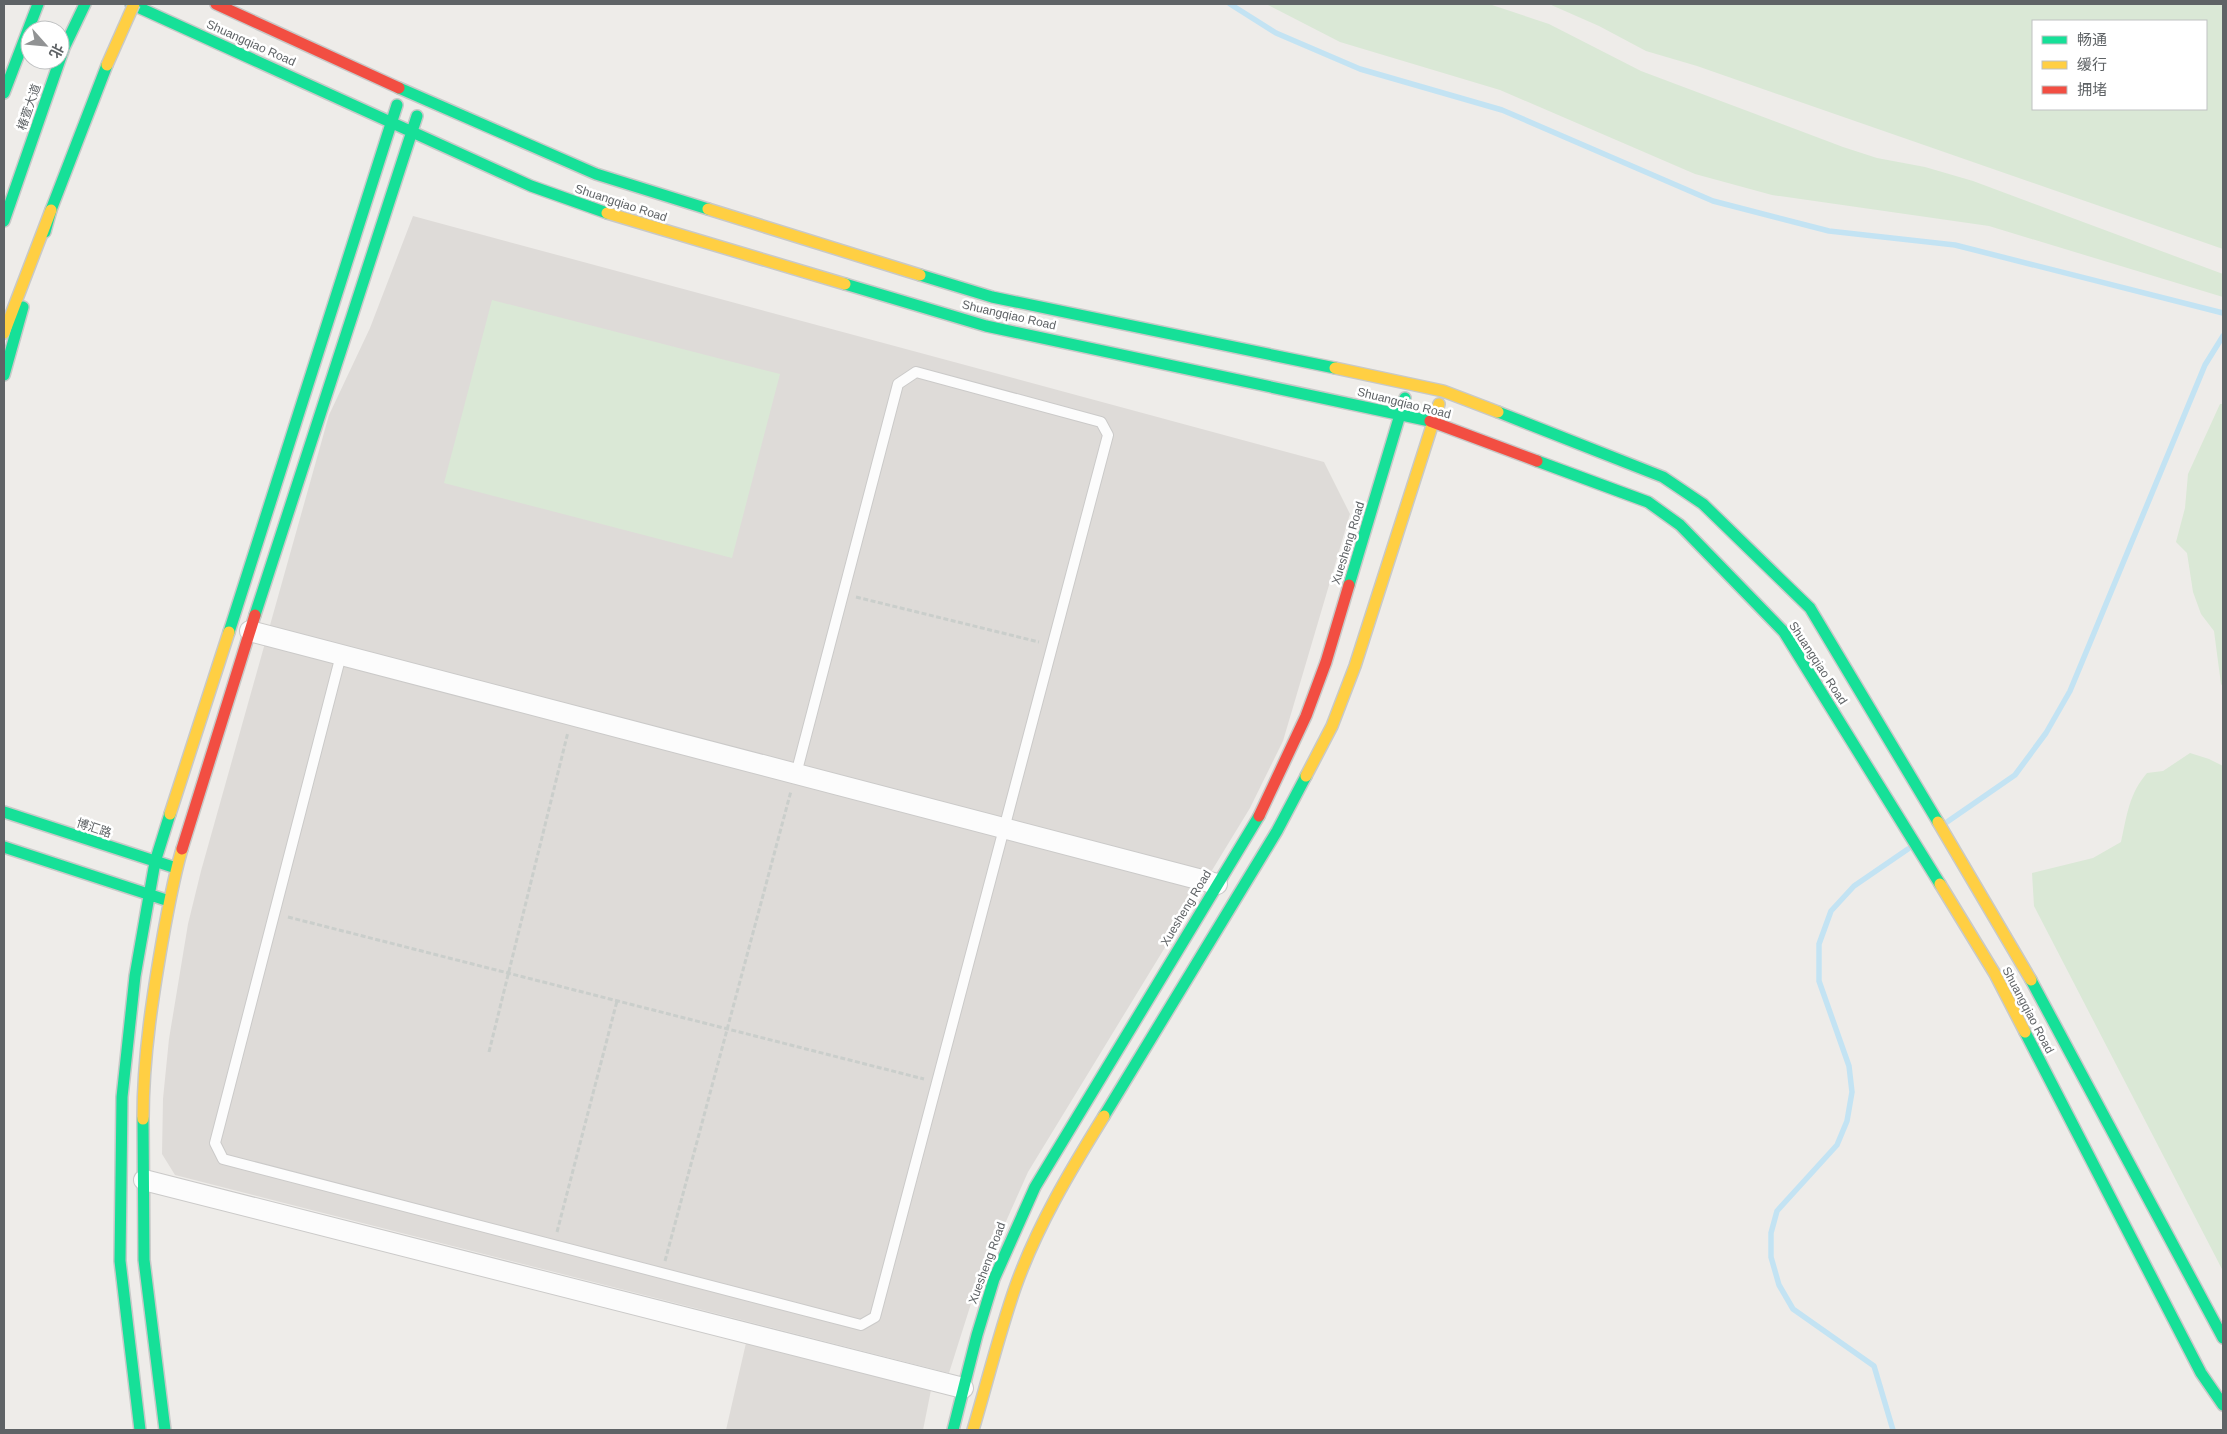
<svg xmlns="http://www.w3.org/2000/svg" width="2227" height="1434" viewBox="0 0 2227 1434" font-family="Arial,'Noto Sans SC',sans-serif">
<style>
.education{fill:#dedbd8}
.green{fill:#dae8d6;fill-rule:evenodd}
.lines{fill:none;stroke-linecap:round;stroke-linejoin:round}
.stream{stroke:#c3e3f3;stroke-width:5.5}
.lane-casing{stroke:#cbcac9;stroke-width:12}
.street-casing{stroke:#cbcac9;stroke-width:22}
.fast-casing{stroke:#c8c9c8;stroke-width:14}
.slow-casing{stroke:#c8c9c8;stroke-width:14}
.jam-casing{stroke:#c8c9c8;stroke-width:14}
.path{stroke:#cacecb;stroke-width:3;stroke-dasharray:5 2.5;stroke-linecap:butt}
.lane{stroke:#fcfcfc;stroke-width:10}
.street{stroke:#fcfcfc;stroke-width:20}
.fast{stroke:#16e098;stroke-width:11}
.slow{stroke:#ffcf43;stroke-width:11}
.jam{stroke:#f24e42;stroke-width:11}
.slow-bridge-casing{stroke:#c8c9c8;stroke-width:14;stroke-linecap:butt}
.slow-bridge{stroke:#ffcf43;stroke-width:11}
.labels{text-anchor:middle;stroke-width:5;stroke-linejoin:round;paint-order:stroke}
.street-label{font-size:12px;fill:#5f6366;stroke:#fff}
</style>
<rect width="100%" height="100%" fill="#eeece9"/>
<path class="education" d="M413 216 1324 462 1350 514 1283 741 1250 808 1028 1172 975 1291 949 1373 175 1175 162 1154 163 1099 169 1039 188 924 201 871 329 415 370 328Z
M746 1343 931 1390 923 1430H726Z"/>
<path class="green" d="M1266 4H1489L1549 24 1641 71 1843 147 1877 158 1925 167 1973 181 2223 274V297L1989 226 1772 195 1695 174 1500 90 1340 42Z
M1549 4H2223V249L1697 66 1646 51 1599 26ZM2033 21H2206V109H2033Z
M492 300 780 374 732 558 444 483Z
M2220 404H2223V687L2221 684 2214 631 2201 614 2193 592 2187 553 2176 542 2185 508 2188 474Z
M2190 753 2209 759 2223 766V1271L2034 906 2032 873 2093 858 2121 842C2127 815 2129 794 2147 773L2163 771Z"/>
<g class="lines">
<path class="stream" d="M1230 4 1276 33 1360 69 1502 110 1713 201 1829 231 1955 245 2223 313
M1947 822 2015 775 2046 733 2070 691 2205 365 2223 336
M1893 1430 1874 1366 1793 1309 1779 1285 1771 1257V1233L1777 1211 1837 1145 1847 1121 1852 1092 1849 1066 1819 981V944L1831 911 1854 886 1908 849"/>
<g class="lane-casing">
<path id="lane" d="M341 655 215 1143 223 1159 861 1325 875 1317 1108 435 1101 422 916 372 898 384 796 774"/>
</g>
<g class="street-casing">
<path id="street" d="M250 631 1217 884
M144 1180 963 1388"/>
</g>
<g class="fast-casing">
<path id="fast" d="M131 4 531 186 607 213
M399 88 596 174 708 209
M4 93 38 4
M4 221 64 48 85 4
M45 232 51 210 107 65
M920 275 992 297 1335 368
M845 284 986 326 1430 421
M4 375 23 307
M1498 412 1663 477 1703 504 1810 608 1938 822
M1537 461 1648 502 1680 525 1784 632 1940 884
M1349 585 1405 398
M255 615 417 116
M229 632 397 105
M4 812 173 867
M4 847 166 900
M2031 980 2223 1338
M2025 1032 2201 1373 2223 1405
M1104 1116 1277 831 1306 776
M143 1119 144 1260 165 1430
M140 1430 120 1261 122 1097 135 976 155 862 170 814
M953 1430 977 1335 994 1279 1035 1187 1259 816"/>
</g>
<g class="slow-casing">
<path id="slow" d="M708 209 920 275
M607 213 845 284
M4 333 51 210
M1335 368 1443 391 1498 412
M1306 776 1332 726 1355 666 1439 404
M170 814 229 632
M1938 822 2031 980
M1940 884 1995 974 2025 1032
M143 1119C143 1056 153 993 164 931 169 904 174 876 182 849
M973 1430C987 1383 999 1334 1015 1288 1037 1226 1070 1171 1104 1116"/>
</g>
<g class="jam-casing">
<path id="jam" d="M216 4 399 88
M1430 421 1537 461
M1259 816 1306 716 1326 662 1349 585
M182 849 255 615"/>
</g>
<path class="path" d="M856 597 1039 642
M288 917 924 1079
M489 1052 568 732
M557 1232 617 1001
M665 1261 791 791"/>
<use href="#lane" class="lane"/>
<use href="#street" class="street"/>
<use href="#fast" class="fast"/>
<use href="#slow" class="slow"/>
<use href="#jam" class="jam"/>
<g class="slow-bridge-casing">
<path id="slow-bridge" d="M107 65 134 4"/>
</g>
<use href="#slow-bridge" class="slow-bridge"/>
</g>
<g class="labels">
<g class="street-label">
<text transform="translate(251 43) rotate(24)" y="4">Shuangqiao Road</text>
<text transform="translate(29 107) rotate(-71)" y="4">椿萱大道</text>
<text transform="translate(621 203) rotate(18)" y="4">Shuangqiao Road</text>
<text transform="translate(1009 315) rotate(13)" y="4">Shuangqiao Road</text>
<text transform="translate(1404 403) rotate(14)" y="4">Shuangqiao Road</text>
<text transform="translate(1348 543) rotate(-73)" y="4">Xuesheng Road</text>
<text transform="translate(1818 663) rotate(57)" y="4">Shuangqiao Road</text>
<text transform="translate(94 828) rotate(18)" y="4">博汇路</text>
<text transform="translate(1186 908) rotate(-59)" y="4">Xuesheng Road</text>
<text transform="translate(2028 1010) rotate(62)" y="4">Shuangqiao Road</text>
<text transform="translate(987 1263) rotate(-70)" y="4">Xuesheng Road</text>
</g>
</g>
<rect width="2227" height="1434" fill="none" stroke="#5f6366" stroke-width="10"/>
<rect x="2032" y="20" width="175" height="90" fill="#ffffff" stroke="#bfc1c2"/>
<rect x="2042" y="36" width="25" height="8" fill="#16e098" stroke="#bfc1c2"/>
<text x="2077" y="45" font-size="15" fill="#5f6366">畅通</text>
<rect x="2042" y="61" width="25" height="8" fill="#ffcf43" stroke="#bfc1c2"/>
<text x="2077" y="70" font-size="15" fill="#5f6366">缓行</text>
<rect x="2042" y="86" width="25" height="8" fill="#f24e42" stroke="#bfc1c2"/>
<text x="2077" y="95" font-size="15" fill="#5f6366">拥堵</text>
<g transform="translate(45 45) rotate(117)"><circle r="24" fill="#ffffff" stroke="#bfc1c2"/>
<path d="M0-4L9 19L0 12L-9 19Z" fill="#919394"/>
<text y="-8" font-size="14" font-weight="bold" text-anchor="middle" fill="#5f6366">北</text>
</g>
</svg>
